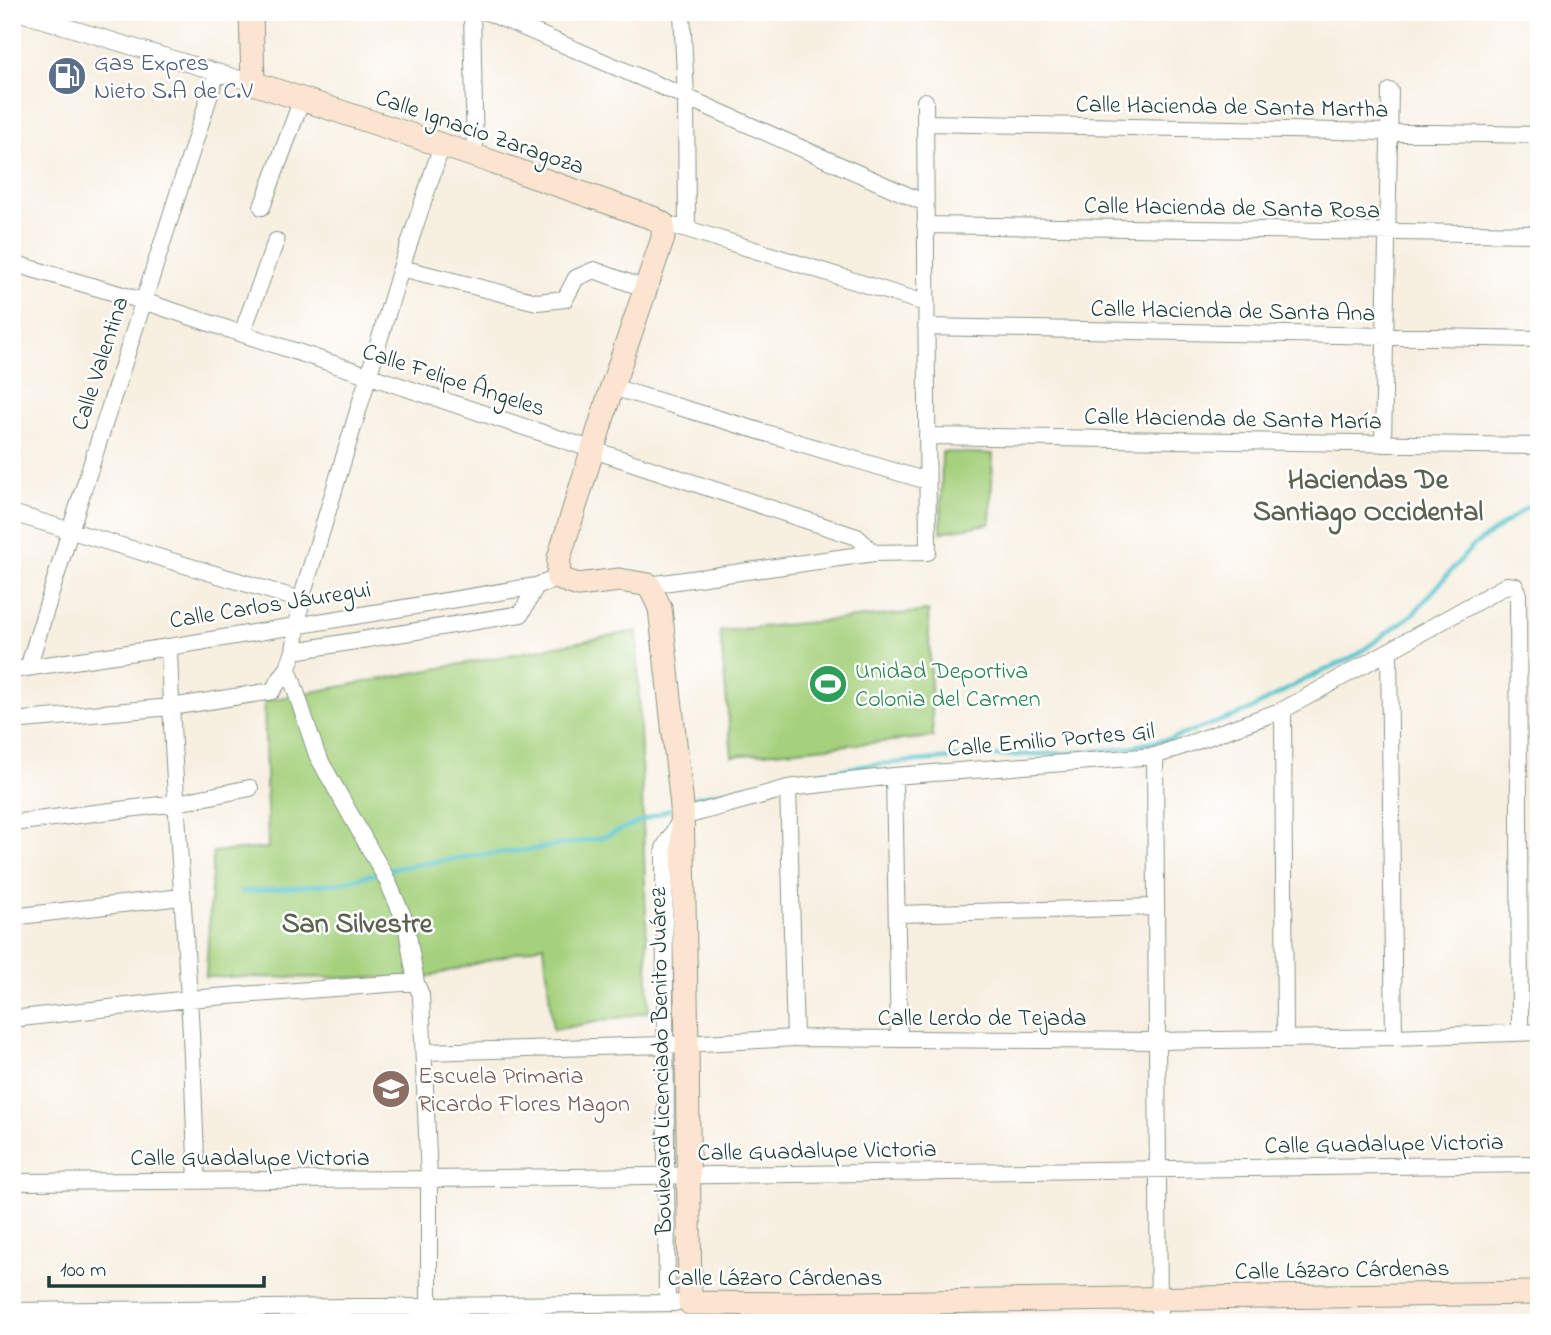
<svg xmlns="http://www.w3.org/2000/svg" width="1551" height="1335" viewBox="0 0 1551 1335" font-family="'Indie Flower',sans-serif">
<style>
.green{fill:#a5d17d;stroke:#628758;stroke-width:2}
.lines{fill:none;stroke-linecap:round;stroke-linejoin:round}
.stream{stroke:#57c4cd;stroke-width:4.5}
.street-casing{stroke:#8b968a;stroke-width:18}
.secondary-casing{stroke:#8b968a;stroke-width:25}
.street{stroke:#fff;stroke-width:16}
.secondary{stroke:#fce5d0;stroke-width:23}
.labels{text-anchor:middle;stroke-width:5;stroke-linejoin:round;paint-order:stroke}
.service-label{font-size:24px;fill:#4e5e75;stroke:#fff;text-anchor:start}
.street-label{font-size:24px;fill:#1f3d34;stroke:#fff}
.leisure-label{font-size:24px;fill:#27864d;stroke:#fff;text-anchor:start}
.education-label{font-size:24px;fill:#785e54;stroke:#fff;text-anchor:start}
.quarter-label{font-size:28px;font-weight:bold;fill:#5a634f;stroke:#fff}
</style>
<rect width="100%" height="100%" fill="#fff"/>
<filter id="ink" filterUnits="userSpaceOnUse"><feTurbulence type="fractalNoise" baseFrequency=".0143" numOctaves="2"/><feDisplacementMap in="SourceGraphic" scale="14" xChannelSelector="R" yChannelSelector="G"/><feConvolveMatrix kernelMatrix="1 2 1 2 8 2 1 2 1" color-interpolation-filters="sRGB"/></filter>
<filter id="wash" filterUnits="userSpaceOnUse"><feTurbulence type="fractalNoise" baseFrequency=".00686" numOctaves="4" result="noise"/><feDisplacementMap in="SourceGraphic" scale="28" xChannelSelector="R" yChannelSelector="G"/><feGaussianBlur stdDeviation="1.57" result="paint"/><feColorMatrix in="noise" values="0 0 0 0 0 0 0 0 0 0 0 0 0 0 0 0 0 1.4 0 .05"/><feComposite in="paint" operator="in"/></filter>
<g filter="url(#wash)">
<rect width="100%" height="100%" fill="#f7efe0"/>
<path class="green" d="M942 452 993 454 990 524 941 532Z
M928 611 933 737 732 756 720 631Z
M637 631 649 1012 553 1030 544 945 423 978 206 977 213 852 268 848 264 701Z"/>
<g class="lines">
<path class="stream" d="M689 800 697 797 789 778 868 765 967 757 1070 753 1126 748 1170 739 1248 711 1304 680 1355 656 1413 614 1472 547 1526 508 1539 504
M241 892 339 883 396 868 471 856 536 849 601 838 675 807"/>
</g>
</g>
<g filter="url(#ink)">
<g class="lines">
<g class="street-casing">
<path id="street" d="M17 12 253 83
M472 12 475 156
M487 12 686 97 925 203
M682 12 686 97 687 229
M925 123 1539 135
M262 207 302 99
M663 224 687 229 925 303
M925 225 1539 234
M12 263 143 301 857 537 874 553
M401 268 537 302 565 299 576 278 594 270 646 289
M926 327 1539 339
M242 333 276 241
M612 387 927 481
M927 436 1539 446
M1383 444 1390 91
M12 513 301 600
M649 585 874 553 928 552 925 101
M169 647C172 765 182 882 189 999 193 1059 194 1120 197 1180
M294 651 521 614 536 586
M1389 652 1394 1037
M28 668 70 531 217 72
M288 668 317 755 386 878 406 923 416 983 421 995 429 1179V1323
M12 670 169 647 536 586 558 578
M1283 710 1285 1039
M12 721 171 707 272 691 288 668 294 651 301 600 401 268 442 145
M1155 756 1159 1323
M894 776 899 1039
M788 788 795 1038
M12 823 177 803 250 788
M897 914 1155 907
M12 917 181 897
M12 1019 189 999 401 983H416
M424 1052 665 1045 795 1038 1157 1041 1394 1037 1539 1032
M12 1182 429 1179 1539 1164
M667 1303 664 848 682 817 788 788 894 776 1155 756 1283 710 1507 585 1515 586 1518 591 1520 1032
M12 1311 675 1303
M795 1323V1304"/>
</g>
<g class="secondary-casing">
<path id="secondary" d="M251 12 253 83 475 156 653 218 663 224V238L612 387 559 558 558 578 578 585 619 580 649 585 660 608 682 806 687 1044 690 1303 795 1304 1539 1293"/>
</g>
<use href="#street" class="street"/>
<use href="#secondary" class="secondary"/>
</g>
</g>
<defs>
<g id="fuel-disc" transform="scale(2.0125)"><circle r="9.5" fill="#5c6f8a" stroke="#fff"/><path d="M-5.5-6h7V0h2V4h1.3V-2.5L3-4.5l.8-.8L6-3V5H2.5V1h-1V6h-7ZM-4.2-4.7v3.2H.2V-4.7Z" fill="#fff"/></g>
<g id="stadium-disc" transform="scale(2.0125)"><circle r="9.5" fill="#2e9e5b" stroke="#fff"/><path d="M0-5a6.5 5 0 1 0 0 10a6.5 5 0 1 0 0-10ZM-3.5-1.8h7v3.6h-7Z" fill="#fff"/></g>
<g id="school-disc" transform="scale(2.0125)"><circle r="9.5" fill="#8d6e63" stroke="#fff"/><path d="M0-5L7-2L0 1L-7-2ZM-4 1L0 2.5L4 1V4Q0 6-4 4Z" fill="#fff"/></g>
</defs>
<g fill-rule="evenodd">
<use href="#fuel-disc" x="67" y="76"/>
<use href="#stadium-disc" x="828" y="684"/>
<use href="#school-disc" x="391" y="1089"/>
</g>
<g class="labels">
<g class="service-label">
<text x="94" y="70">Gas Expres<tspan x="94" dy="28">Nieto S.A de C.V</tspan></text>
</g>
<g class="street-label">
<text transform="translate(1232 106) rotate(1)" y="8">Calle Hacienda de Santa Martha</text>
<text transform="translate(480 131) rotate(19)" y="8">Calle Ignacio Zaragoza</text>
<text transform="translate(1232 207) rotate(1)" y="8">Calle Hacienda de Santa Rosa</text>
<text transform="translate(1233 310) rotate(1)" y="8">Calle Hacienda de Santa Ana</text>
<text transform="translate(99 363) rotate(-72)" y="8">Calle Valentina</text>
<text transform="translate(454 379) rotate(18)" y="8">Calle Felipe Ángeles</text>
<text transform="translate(1233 418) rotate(1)" y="8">Calle Hacienda de Santa María</text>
<text transform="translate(270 604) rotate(-9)" y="8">Calle Carlos Jáuregui</text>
<text transform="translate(1051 739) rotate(-5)" y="8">Calle Emilio Portes Gil</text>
<text x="982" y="1025">Calle Lerdo de Tejada</text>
<text transform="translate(660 1061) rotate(-91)" y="8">Boulevard Licenciado Benito Juárez</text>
<text transform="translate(1384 1143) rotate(-1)" y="8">Calle Guadalupe Victoria</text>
<text transform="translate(817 1150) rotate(-1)" y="8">Calle Guadalupe Victoria</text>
<text x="250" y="1165">Calle Guadalupe Victoria</text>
<text transform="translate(1342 1269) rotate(-1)" y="8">Calle Lázaro Cárdenas</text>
<text x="775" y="1285">Calle Lázaro Cárdenas</text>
</g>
<g class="leisure-label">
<text x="855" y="678">Unidad Deportiva<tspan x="855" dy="28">Colonia del Carmen</tspan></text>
</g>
<g class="education-label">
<text x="418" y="1083">Escuela Primaria<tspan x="418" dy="28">Ricardo Flores Magon</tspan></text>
</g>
<g class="quarter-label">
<text x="1368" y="488">Haciendas De<tspan x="1368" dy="32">Santiago Occidental</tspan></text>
<text x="357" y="932">San Silvestre</text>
</g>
</g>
<rect width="1551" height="1335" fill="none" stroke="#fff" stroke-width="42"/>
<path d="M49 1276v10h215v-10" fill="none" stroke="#1f3d34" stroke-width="3.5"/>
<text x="60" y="1276" font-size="21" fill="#1f3d34" stroke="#ffffff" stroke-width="5" paint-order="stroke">100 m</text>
</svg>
